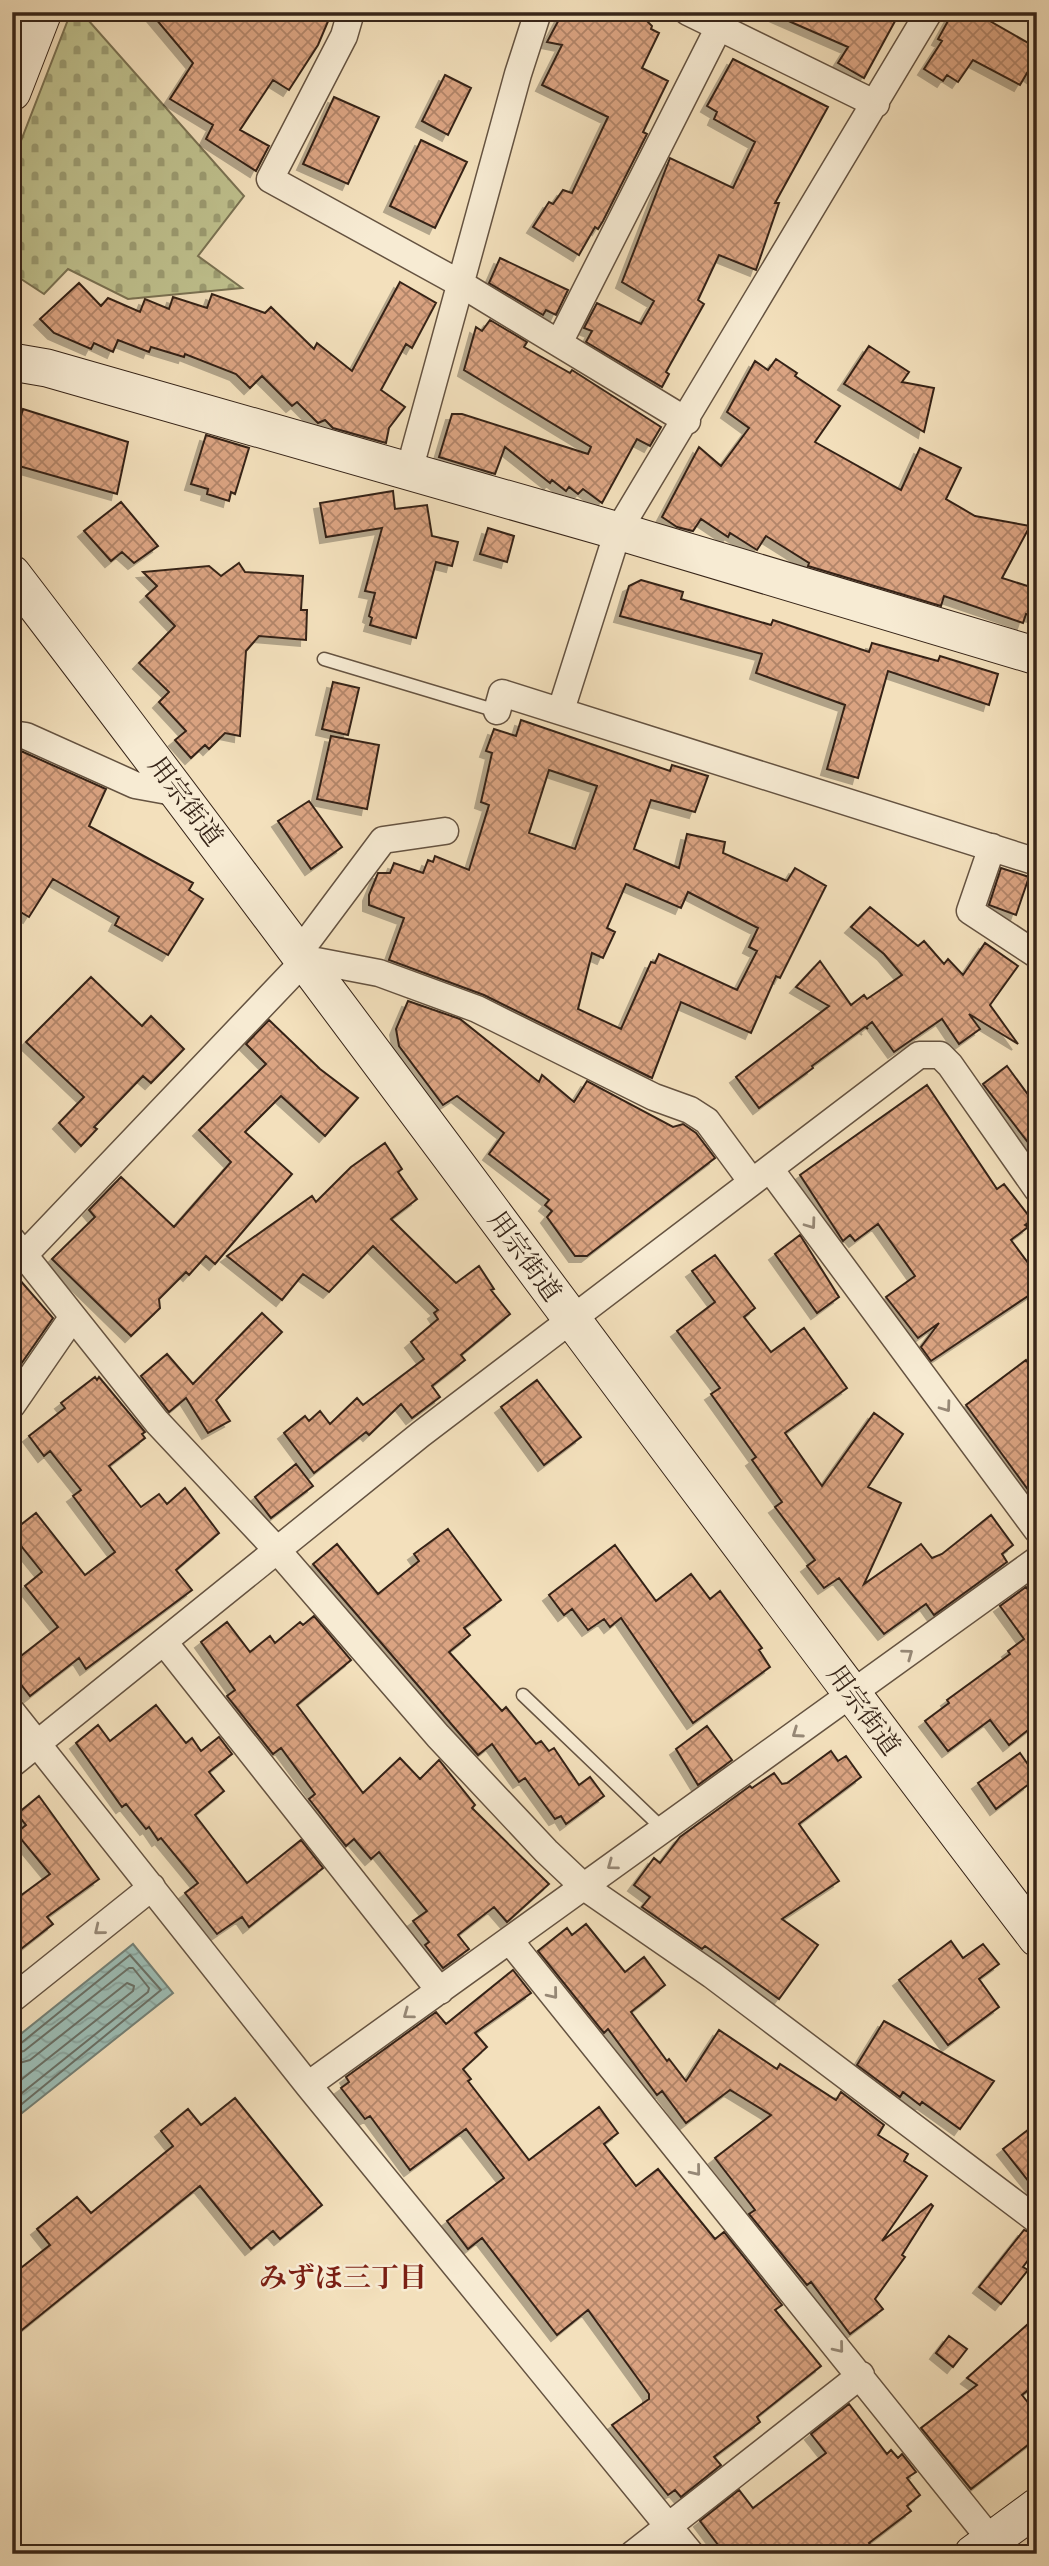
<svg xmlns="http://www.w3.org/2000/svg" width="1049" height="2566" viewBox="0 0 1049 2566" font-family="'EB Garamond','Noto Serif JP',serif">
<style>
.cemetery{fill:url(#cemetery-stones);stroke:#7a7253;stroke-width:2}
.water{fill:url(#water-waves);stroke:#738076;stroke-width:2}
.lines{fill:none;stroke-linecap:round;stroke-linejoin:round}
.shore{stroke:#697066;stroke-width:2}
.building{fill:url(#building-cross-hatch);stroke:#362418;stroke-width:2;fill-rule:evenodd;filter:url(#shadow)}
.lane-casing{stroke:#655341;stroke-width:15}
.street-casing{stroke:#655341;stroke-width:29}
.secondary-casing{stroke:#362418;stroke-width:39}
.lane{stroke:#f7ebd3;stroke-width:12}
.street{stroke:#f7ebd3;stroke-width:26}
.secondary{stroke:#f7ebd3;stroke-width:37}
.oneway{stroke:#968876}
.labels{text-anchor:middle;stroke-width:5;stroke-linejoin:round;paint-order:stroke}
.street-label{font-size:26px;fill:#362418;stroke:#f7ebd3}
.neighbourhood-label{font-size:28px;font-weight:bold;fill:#7a1f14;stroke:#f7ebd3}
</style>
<defs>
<pattern id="cemetery-stones" width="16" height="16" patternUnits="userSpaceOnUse" patternTransform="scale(1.75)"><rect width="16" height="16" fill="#bfc18e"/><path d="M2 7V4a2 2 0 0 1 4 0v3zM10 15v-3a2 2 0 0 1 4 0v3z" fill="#9c9d73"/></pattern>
<pattern id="water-waves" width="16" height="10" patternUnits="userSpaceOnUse" patternTransform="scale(1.75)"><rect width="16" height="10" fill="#9cbdb5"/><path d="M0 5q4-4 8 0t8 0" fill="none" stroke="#87a29b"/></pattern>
<pattern id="building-cross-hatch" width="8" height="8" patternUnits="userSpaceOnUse" patternTransform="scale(1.75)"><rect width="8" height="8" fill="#dba482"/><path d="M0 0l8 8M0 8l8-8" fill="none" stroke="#b28569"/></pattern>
<filter id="shadow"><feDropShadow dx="-6" dy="6" stdDeviation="0" flood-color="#0004"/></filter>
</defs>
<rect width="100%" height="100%" fill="#f3e0bc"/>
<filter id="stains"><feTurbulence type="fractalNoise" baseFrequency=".00286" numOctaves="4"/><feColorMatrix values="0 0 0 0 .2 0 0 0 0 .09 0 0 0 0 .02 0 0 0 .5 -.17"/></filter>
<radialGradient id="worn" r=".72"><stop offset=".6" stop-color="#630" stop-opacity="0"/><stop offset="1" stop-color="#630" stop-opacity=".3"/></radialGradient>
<path class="cemetery" d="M71 12H81L244 196 198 256 242 288 128 299 68 269 44 294 12 273V164Z"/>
<path class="water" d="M133 1944 173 1993 12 2121V2041Z"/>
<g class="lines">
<path class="shore" d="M12 2046 20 2044 130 1955 161 1990 12 2112
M12 2054 24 2051 129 1968H133L149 1988 148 1992 12 2101
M12 2065 30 2060 127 1983 134 1986 133 1991 12 2087"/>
</g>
<path class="building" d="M150 12H332L318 45 289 90 273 80 240 130 269 146 256 171 206 139 213 125 170 99 193 63Z
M563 12H629L646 20 652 26 651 29 659 33 642 68 668 81 643 132 647 134 603 221 598 229 595 227 579 255 533 227 549 202 553 204 563 190 572 193 608 117 542 85 562 45 547 42Z
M768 12H900L864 78 838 63 848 47Z
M953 12H974L1037 48V80L1027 73 1020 85 973 60 958 82 947 75 943 81 924 69 942 41 938 39Z
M733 59 828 107 775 203H779L756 270 719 255 698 300 704 304 666 372 669 374 662 387 586 342 592 331 584 328 597 303 641 324 654 301 622 282 670 158 733 188 755 142 714 119 717 112 707 106Z
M445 75 471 88 448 135 422 121Z
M334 97 379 117 348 184 303 164Z
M421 140 467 162 435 228 390 206Z
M500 258 568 290 556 315 546 310 543 315 489 283Z
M400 282 436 303 412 348 406 344 381 390 405 407 389 428 386 443 333 428 325 420 318 423 297 402 292 406 262 376 250 388 236 374 185 354 184 357 151 347 149 352 118 340 113 352 94 343 91 349 54 333 40 319 79 283 101 306 108 298 140 312 145 299 169 309 173 297 207 308 212 294 265 313 271 307 314 349 317 343 352 371Z
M490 320 527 342 524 347 570 373 572 370 661 427 650 446 637 439 602 503 583 489 578 494 569 487 566 491 552 480 550 483 505 447 495 474 439 457 452 414H462L588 454 591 447 464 370 476 327 482 331Z
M869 346 909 372 902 382 934 388 924 432 844 384Z
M776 359 797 373 795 376 840 406 815 442 901 490 920 448 961 468 946 499 975 516 1030 526 1002 578 1037 589V617L1026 614 1023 623 944 596 941 606 808 566 809 563 766 536 757 550 730 533 728 537 701 519 693 531 677 527 662 517 699 447 721 466 749 428 727 412 755 361 768 370Z
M23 409 128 442 117 494 12 464V424L18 426Z
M206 435 249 448 235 494 231 492 229 501 207 494 208 489 191 484Z
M393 491 395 509 427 505 432 536 458 542 452 566 436 562 416 638 370 625 372 618 369 616 375 593 365 591 382 528 326 537 320 503Z
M121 502 158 546 134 563 122 552 111 561 84 531Z
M488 528 514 536 507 562 480 554Z
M239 563 245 572 303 576 301 610H307L306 640 259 636 246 651 240 736 225 733 209 749 205 745 191 758 175 740 186 731 159 702 169 692 139 663 175 626 146 596 157 586 143 572 209 566 221 576Z
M641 580 683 592 681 599 771 625 773 620 869 652 872 643 938 661 940 656 998 674 989 705 888 671 858 778 827 769 845 705 756 673 762 654 620 616 629 586Z
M333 682 359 688 348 735 322 729Z
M521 720 670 771 672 765 708 776 695 812 651 800 634 849 679 868 687 834 725 842 723 853 787 881 795 868 826 886 780 978 776 976 751 1033 681 1002 652 1078 484 995 389 960 404 918 369 905V895L378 873H390L394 863 423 873 428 860 433 862 435 856 469 870 489 805 481 802 492 753 486 751 494 729 516 736ZM549 770 597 786 575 849 529 833ZM626 884 681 908 688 892 758 928 749 947 757 951 737 990 659 954 655 963 651 962 621 1029 578 1009 592 953 603 958 615 932 607 928Z
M331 736 379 745 367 809 317 799Z
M21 751 106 789 89 826 193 883 189 890 203 899 168 955 115 925 119 917 53 879 29 917 12 907V767Z
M309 801 342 847 311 869 278 821Z
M1001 868 1029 877 1016 915 989 905Z
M870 907 918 946 924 941 944 964 948 959 963 975 985 943 1018 966 990 1005 1018 1044 969 1014 980 1029 959 1044 942 1019 894 1052 872 1022 866 1027 868 1029 865 1027 812 1066 813 1068 759 1108 736 1077 829 1006 796 987 820 961 851 1005 864 995 867 999 902 975 884 954 851 927Z
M91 977 142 1026 151 1016 184 1049 151 1083 143 1076 94 1127 97 1129 81 1146 59 1123 84 1097 26 1042Z
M408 1001 460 1019 539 1082 542 1075 574 1102 587 1081 673 1127 683 1124 696 1133 715 1158 587 1256H575L547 1217 552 1211 545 1205 549 1200 489 1154 504 1133 457 1096 443 1105 399 1046 396 1029Z
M269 1020 320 1069 358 1098 325 1136 281 1096 245 1132 292 1174 215 1264 206 1256 189 1275 186 1272 159 1299 160 1308 131 1336 52 1259 95 1217 89 1210 121 1177 174 1227 231 1162 199 1130 266 1064 246 1044Z
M1007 1066 1037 1107V1154L983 1084Z
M927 1085 997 1189 1004 1184 1032 1220 1025 1225 1028 1227 1011 1240 1037 1275V1290L931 1361 921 1347 939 1323 918 1338 886 1297 915 1276 878 1224 855 1241 850 1235 843 1241 800 1175Z
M385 1143 402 1169 398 1172 417 1199 391 1219 456 1283 479 1266 494 1289 491 1290 510 1314 461 1355 465 1360 432 1386 440 1397 412 1418 401 1404 369 1435 366 1432 314 1473 284 1433 305 1416 309 1421 320 1411 330 1424 357 1398 363 1405 424 1359 411 1342 438 1319 434 1313 438 1310 373 1246 329 1292 303 1274 282 1300 227 1256 312 1196 316 1202 351 1167Z
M800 1235 839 1297 817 1313 775 1254Z
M715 1255 755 1308 744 1317 771 1352 804 1328 847 1388 785 1433 822 1486 874 1413 903 1434 868 1487 901 1503 864 1584 921 1544 932 1558 942 1554 991 1515 1013 1545 1002 1554 1007 1562 934 1615 926 1604 884 1634 839 1578 824 1588 807 1566 815 1560 775 1507 782 1502 752 1460 756 1457 711 1394 720 1388 677 1331 715 1302 692 1271Z
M12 1271 53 1318 21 1364 12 1371Z
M262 1313 282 1332 216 1400 230 1421 208 1433 186 1398 169 1412 141 1376 167 1354 193 1384Z
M1026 1360 1037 1375V1502L966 1405Z
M95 1377 97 1380 99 1377 145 1432 142 1434 145 1438 109 1466 141 1507 159 1494 167 1504 185 1488 219 1533 176 1570 192 1590 86 1669 79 1658 30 1696 12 1673V1663L58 1627 25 1586 42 1572 14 1537 17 1534 14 1530 36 1513 85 1575 115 1552 73 1496 81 1490 50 1451 44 1456 29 1436 65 1408 61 1403Z
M537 1380 581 1437 544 1465 501 1407Z
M296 1464 313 1486 271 1518 255 1497Z
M448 1529 501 1600 464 1628 470 1635 449 1652 502 1711 506 1707 536 1744 541 1741 549 1751 554 1748 579 1785 590 1777 604 1796 566 1824 561 1816 555 1819 525 1778 519 1782 492 1744 478 1755 313 1564 337 1544 378 1594 419 1561 414 1554Z
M615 1545 656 1601 691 1574 710 1599 720 1591 762 1648 759 1650 770 1667 693 1723 621 1618 610 1627 604 1619 588 1630 572 1609 564 1615 549 1595Z
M1026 1587 1037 1603V1723L1009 1745 990 1720 948 1751 925 1721 949 1703 947 1700 1010 1654 1008 1651 1024 1639 1000 1606Z
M314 1616 351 1660 297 1705 363 1793 400 1758 420 1779 439 1760 475 1805 472 1808 549 1884 507 1922 494 1907 458 1935 469 1949 443 1968 425 1945 429 1942 413 1921 427 1911 379 1852 371 1859 354 1839 346 1846 309 1799 315 1794 281 1748 273 1754 227 1696 235 1690 201 1642 227 1622 250 1652 270 1636 275 1643 300 1622 303 1625Z
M156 1705 186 1743 192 1738 201 1751 219 1737 232 1754 209 1772 224 1791 195 1815 247 1883 301 1840 323 1868 249 1927 242 1917 217 1934 185 1893 198 1883 161 1838 158 1840 149 1827 146 1829 126 1804 122 1807 76 1743 98 1725 110 1741Z
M707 1726 732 1760 698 1785 676 1749Z
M831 1751 838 1761 846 1756 861 1777 799 1824 839 1881 782 1919 818 1945 779 1999 705 1946 702 1949 642 1907 650 1897 634 1885 654 1858 660 1863 680 1837 750 1786 752 1788 774 1773 782 1784 787 1783Z
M1020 1753 1036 1776 1028 1782 1029 1784 996 1809 978 1783Z
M39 1796 99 1879 47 1917 53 1924 12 1956V1902L50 1874 16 1833 26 1825 17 1814Z
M586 1924 625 1972 644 1957 665 1985 631 2012 667 2061 669 2059 686 2081 719 2030 777 2069 780 2064 836 2100 841 2092 884 2125 878 2135 908 2154 904 2161 927 2176 882 2241 931 2204 933 2206 902 2255 905 2257 875 2299 883 2309 850 2334 811 2282 807 2285 749 2214 755 2210 715 2158 771 2115 730 2090 686 2123 662 2091 657 2095 608 2029 604 2033 538 1951 567 1928 572 1935Z
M951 1941 963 1958 983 1944 999 1964 979 1979 999 2007 948 2045 899 1980Z
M513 1970 531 1993 475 2033 487 2047 463 2069 471 2079 468 2081 529 2160 599 2107 618 2133 604 2144 636 2186 658 2169 715 2239 724 2232 782 2305 775 2310 821 2366 757 2417 760 2422 714 2457 721 2465 681 2497 675 2490 668 2495 612 2425 649 2399V2394L588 2310 557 2335 482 2238 468 2249 447 2221 504 2178 466 2129 410 2170 370 2116 365 2119 341 2088 349 2082 346 2077 436 2012 446 2024Z
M884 2021 994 2081 960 2129 922 2102 920 2105 903 2092 900 2097 857 2065Z
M235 2098 322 2205 280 2239 273 2231 251 2249 200 2186 12 2338V2275L50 2245 37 2229 77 2197 91 2213 173 2146 161 2131 188 2109 201 2125Z
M1037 2123V2192L1003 2149Z
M1024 2230 1037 2235V2248L1023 2267 1028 2270 1001 2304 979 2287Z
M1037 2316V2383L1022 2395 1037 2414V2438L971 2489 921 2428 977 2385 967 2378Z
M949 2336 967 2349 953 2367 936 2353Z
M849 2404 887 2454 891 2450 898 2458 902 2454 916 2472 907 2478 920 2495 907 2506 911 2511 869 2543 877 2554H725L700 2521 739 2490 753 2508 826 2453 811 2434Z"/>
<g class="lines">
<g class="lane-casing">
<path id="lane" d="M324 659 497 711
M523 1695 662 1828"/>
</g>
<g class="street-casing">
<path id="street" d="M351 12 344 36 270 179 461 284 687 421
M688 12 876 104
M559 343 719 27
M409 471 518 74 538 12
M561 710 618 531 929 12
M497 711 502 693 1037 862
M12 734 26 736 135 785 179 793
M992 847 970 911 1037 955
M300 951 383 840 445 831
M770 1169 1037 1530
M12 1240 157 1422 277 1550 438 1736 546 1851 583 1886 712 1975 1037 2220
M25 1254 306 959 379 973 477 1009 654 1097 690 1110 707 1121 752 1182
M12 1405 72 1318
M164 1642 440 1991
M12 1712 308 2085 691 2554
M12 1764 421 1434 919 1055H940L950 1065 1037 1189
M510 1941 991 2540
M12 1999 152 1887
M308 2085 1037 1560
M633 2554 861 2375"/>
</g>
<g class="secondary-casing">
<path id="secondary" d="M12 92 43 12
M12 362 47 368 618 531 1037 656
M12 574C358 1026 692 1486 1037 1938
M973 2554 1037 2507"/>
</g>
<use href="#lane" class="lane"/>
<use href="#street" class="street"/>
<use href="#secondary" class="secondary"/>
</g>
<defs><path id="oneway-chevron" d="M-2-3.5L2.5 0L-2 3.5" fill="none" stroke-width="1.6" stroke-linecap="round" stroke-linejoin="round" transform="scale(1.75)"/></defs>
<g class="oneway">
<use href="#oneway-chevron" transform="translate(811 1224) rotate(54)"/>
<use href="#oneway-chevron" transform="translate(946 1407) rotate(54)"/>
<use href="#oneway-chevron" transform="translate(908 1654) rotate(-36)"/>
<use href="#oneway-chevron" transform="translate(797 1733) rotate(145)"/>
<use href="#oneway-chevron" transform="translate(612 1865) rotate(144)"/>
<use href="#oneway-chevron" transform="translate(99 1930) rotate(141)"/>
<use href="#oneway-chevron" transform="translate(553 1994) rotate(51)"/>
<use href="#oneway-chevron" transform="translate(408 2014) rotate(144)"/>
<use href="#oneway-chevron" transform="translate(696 2171) rotate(51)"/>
<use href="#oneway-chevron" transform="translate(839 2348) rotate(51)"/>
</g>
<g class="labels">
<g class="street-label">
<text transform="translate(186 801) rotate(53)" y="9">用宗街道</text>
<text transform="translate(525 1256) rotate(54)" y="9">用宗街道</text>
<text transform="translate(864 1710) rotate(54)" y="9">用宗街道</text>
</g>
<g class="neighbourhood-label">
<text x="343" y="2287">みずほ三丁目</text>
</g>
</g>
<rect width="1049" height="2566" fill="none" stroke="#f3e0bc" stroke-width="42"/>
<rect x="14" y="14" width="1021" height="2538" fill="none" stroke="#362418" stroke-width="3.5"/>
<rect x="21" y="21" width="1007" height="2524" fill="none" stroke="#362418" stroke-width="2"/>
<rect width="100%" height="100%" filter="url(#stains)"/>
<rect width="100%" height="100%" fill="url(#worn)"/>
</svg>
